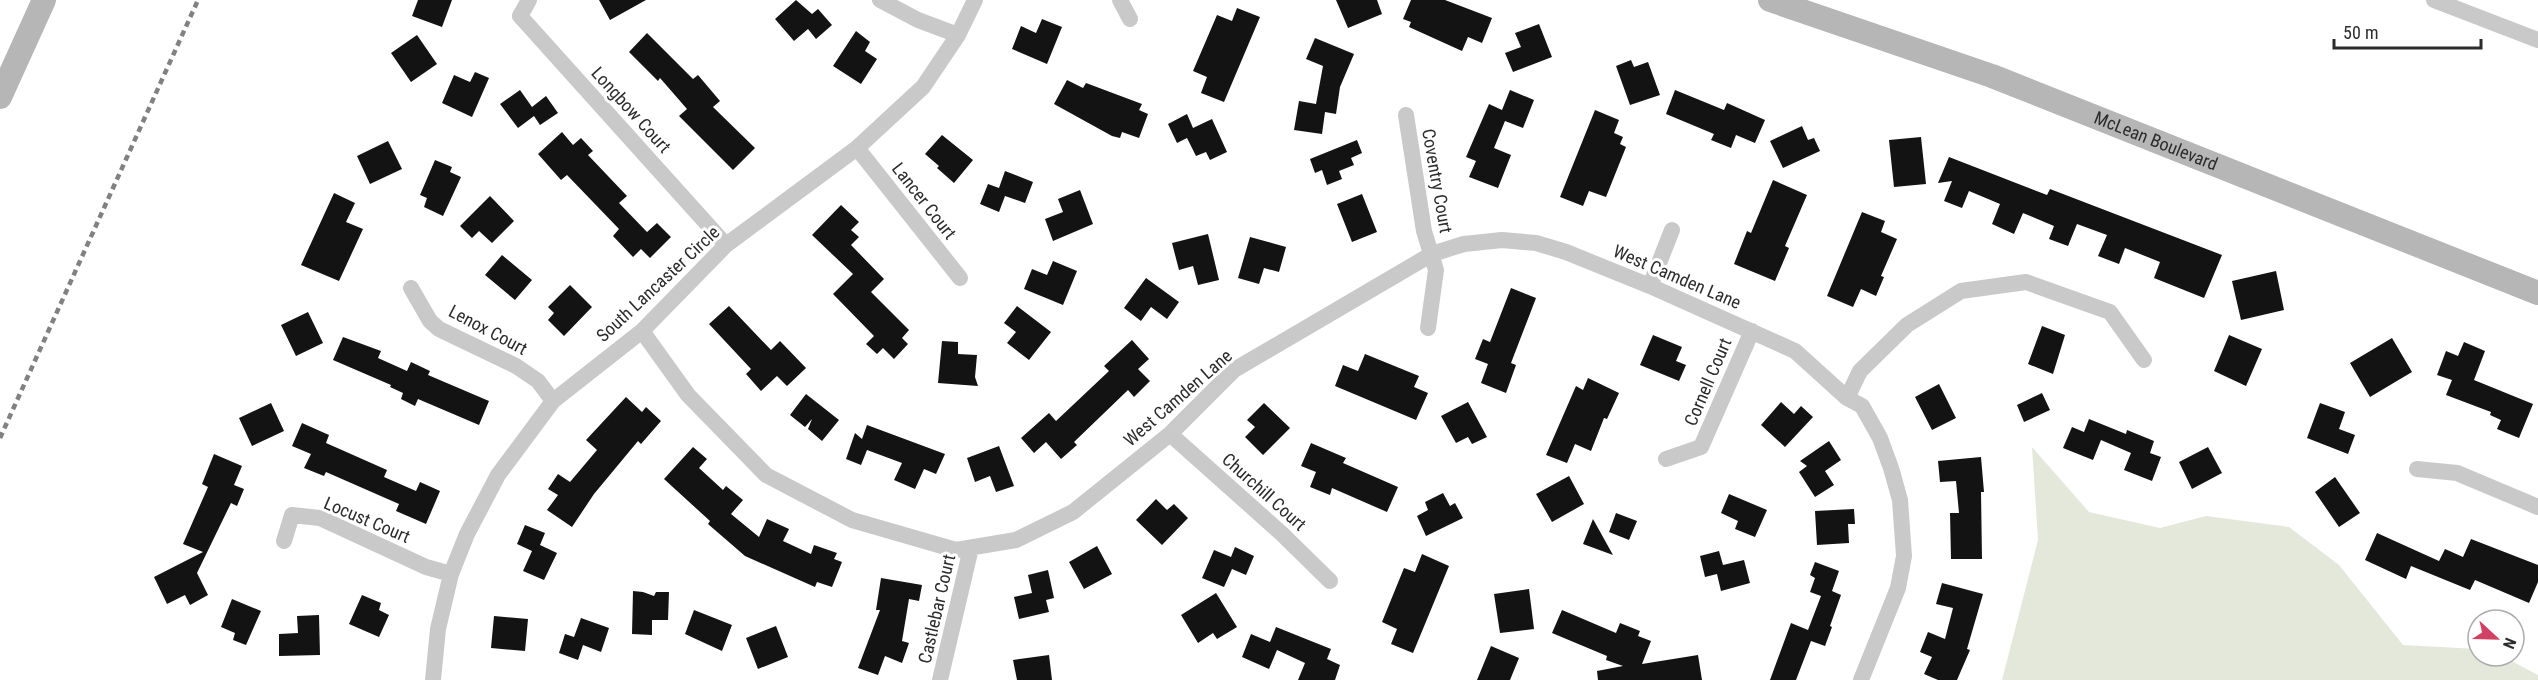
<svg xmlns="http://www.w3.org/2000/svg" width="2538" height="680" viewBox="0 0 2538 680" font-family="'Roboto Condensed',sans-serif">
<style>
.green{fill:#e4e8db}
.building{fill:#131313}
.lines{fill:none;stroke-linecap:round;stroke-linejoin:round}
.street{stroke:#c9c9c9;stroke-width:16}
.secondary{stroke:#b6b6b6;stroke-width:24}
.rail{stroke:#818181;stroke-width:4.5;stroke-dasharray:6 4.5;stroke-linecap:butt}
.labels{text-anchor:middle;stroke-width:6;stroke-linejoin:round;paint-order:stroke}
.street-label{font-size:18px;fill:#2c2c2c;stroke:#fff}
</style>
<rect width="100%" height="100%" fill="#fff"/>
<path class="green" d="M2032 447 2089 512 2160 528 2206 516 2289 527 2339 565 2403 645 2478 649V656H2502L2538 675V680H2002L2038 540Z"/>
<path class="building" d="M418 0H452L442 27 412 16Z
M599 0H646L610 20Z
M796 0 812 14 818 9 832 25 816 39 808 29 794 41 775 19Z
M1336 0H1377L1382 14 1348 28Z
M1411 0H1445L1492 18 1482 43 1468 37 1462 51 1409 27 1411 22 1403 19Z
M1237 8 1260 17 1224 102 1201 93 1207 77 1193 71 1217 15 1232 21Z
M1042 19 1062 27 1047 64 1012 49 1021 26 1036 33Z
M1539 24 1552 57 1513 72 1505 53 1521 47 1515 33Z
M856 31 870 42 865 51 877 59 861 84 833 66Z
M647 33 693 79 698 75 720 101 713 107 755 148 733 170 679 116 687 109 660 78 658 81 629 52Z
M417 35 437 64 411 82 391 53Z
M1315 38 1354 54 1340 87 1336 114 1325 112 1322 134 1294 130 1299 101 1316 104 1323 66 1306 59Z
M1631 60 1634 67 1648 62 1660 95 1630 105 1616 66Z
M475 72 489 78 472 117 442 103 454 75 470 82Z
M1067 80 1083 88 1086 83 1142 104 1139 110 1148 114 1139 138 1122 132 1120 138 1112 136 1054 104Z
M520 90 532 107 546 96 558 113 540 125 534 116 518 128 500 104Z
M1510 90 1534 100 1523 128 1505 121 1494 148 1511 155 1498 188 1469 177 1476 161 1466 157 1489 104 1502 110Z
M1675 90 1724 110 1727 103 1765 120 1755 143 1736 135 1731 148 1711 140 1714 134 1666 114Z
M1595 110 1619 120 1614 133 1623 137 1620 144 1626 147 1606 197 1589 191 1583 206 1560 197Z
M1187 114 1193 128 1212 119 1227 152 1210 160 1206 152 1196 156 1187 138 1177 143 1168 124Z
M1802 126 1808 140 1814 138 1820 151 1783 168 1770 141Z
M562 132 573 145 581 138 593 151 588 155 627 196 619 203 647 232 657 223 671 237 650 258 641 249 633 257 613 236 619 229 567 175 561 180 538 154Z
M942 135 973 160 954 183 937 168 939 166 925 154Z
M1921 137 1926 184 1894 187 1889 140Z
M1357 140 1362 153 1351 158 1354 165 1339 171 1342 179 1327 185 1322 170 1315 173 1310 159Z
M388 141 402 169 370 184 357 156Z
M1949 157 2047 195 2050 189 2222 255 2204 298 2154 278 2160 262 2125 248 2119 264 2098 256 2107 235 2077 224 2068 246 2049 239 2054 226 2023 213 2014 234 1992 224 2000 204 1969 191 1962 208 1944 201 1952 181 1938 183Z
M435 160 452 167 450 172 461 177 443 216 424 207 427 198 420 195Z
M1005 171 1033 182 1025 203 1005 196 999 212 980 204 988 184 999 188Z
M1773 180 1807 195 1785 246 1789 248 1775 281 1734 264 1747 231 1751 233Z
M1080 190 1093 224 1053 241 1045 219 1063 212 1058 199Z
M334 193 355 203 346 222 363 229 339 281 301 265Z
M1362 194 1377 232 1352 242 1337 204Z
M490 196 514 221 492 243 479 231 472 238 460 226Z
M841 205 859 222 851 230 859 237 851 245 884 279 871 292 909 330 902 338 908 344 894 359 883 348 877 354 866 344 874 336 833 294 853 274 812 235Z
M1862 212 1885 221 1881 232 1897 239 1881 276 1884 277 1876 296 1861 289 1853 307 1827 296Z
M1208 234 1219 280 1198 285 1193 266 1179 270 1172 243Z
M1250 237 1286 247 1279 272 1264 268 1259 284 1238 278Z
M502 255 532 280 515 300 485 275Z
M1053 261 1077 271 1063 305 1024 289 1032 269 1047 275Z
M2276 271 2284 310 2241 320 2232 281Z
M1146 278 1179 302 1167 319 1151 307 1141 321 1124 308Z
M570 285 592 307 564 336 548 320 554 313 548 307Z
M1511 288 1536 298 1511 363 1516 365 1506 393 1481 383 1488 364 1475 359 1483 339 1490 342Z
M729 306 771 350 780 341 806 368 787 386 777 376 761 391 746 374 751 369 709 324Z
M1017 306 1051 332 1029 360 1007 343 1016 332 1004 323Z
M308 312 323 343 296 356 281 325Z
M2042 326 2065 335 2053 374 2028 364Z
M1653 335 1682 347 1676 361 1686 365 1679 381 1640 365Z
M2229 335 2262 349 2246 386 2214 371Z
M343 337 381 351 378 358 407 371 411 362 430 371 428 375 489 401 479 425 418 399 415 406 401 399 403 393 390 387 391 385 333 360Z
M2392 338 2412 372 2370 397 2350 363Z
M1132 340 1149 359 1138 369 1150 381 1134 397 1128 390 1074 442 1077 445 1061 459 1046 442 1034 453 1021 438 1049 413 1056 421 1109 371 1104 366Z
M942 341 958 342V354L977 355 975 377 978 386 938 383Z
M2464 342 2485 351 2474 380 2533 404 2519 438 2497 429 2501 420 2490 415 2491 412 2446 395 2452 380 2437 375 2446 351 2458 356Z
M1365 354 1419 376 1414 387 1428 393 1416 420 1335 386 1343 365 1358 371Z
M1588 378 1619 393 1607 419 1604 418 1591 451 1575 444 1567 463 1546 455 1576 386 1583 390Z
M1939 384 1956 418 1932 430 1915 397Z
M2042 393 2050 410 2024 422 2017 405Z
M806 394 839 420 822 441 808 429 812 419 805 427 790 415Z
M626 397 642 412 646 407 661 421 641 444 638 441 594 494 572 527 547 510 558 495 548 489 558 474 570 482 597 450 586 440Z
M1468 402 1487 437 1472 444 1468 437 1456 443 1441 416Z
M1781 402 1794 414 1801 406 1813 417 1785 447 1761 425Z
M271 403 284 431 252 446 239 418Z
M1264 403 1290 428 1263 455 1245 437 1255 427 1247 420Z
M2320 403 2345 412 2339 429 2355 435 2348 454 2307 438Z
M2089 419 2126 434 2127 430 2154 441 2150 453 2161 457 2152 481 2124 470 2131 453 2101 440 2093 460 2063 448 2072 427 2084 432Z
M302 423 329 435 326 443 387 470 384 477 416 491 420 482 440 491 426 524 396 511 399 504 326 472 324 476 304 468 311 454 292 446Z
M867 425 945 454 936 474 924 469 915 489 894 480 902 463 867 450 861 465 846 459 855 433 862 439Z
M1829 441 1841 460 1825 471 1834 485 1815 497 1799 472 1807 466 1800 461Z
M1311 443 1346 458 1343 463 1398 487 1387 512 1332 488 1330 495 1310 487 1316 472 1301 466Z
M999 446 1014 486 996 492 990 476 975 482 967 458Z
M693 447 707 459 699 468 723 490 726 486 743 500 731 514 759 537 767 519 789 529 783 541 811 554 814 545 837 553 834 559 842 562 832 587 817 582 815 587 745 556 708 524 710 521 664 479Z
M2208 447 2222 473 2192 489 2179 462Z
M214 454 242 466 234 485 244 489 237 506 231 503 197 573 208 595 190 605 185 595 167 604 154 577 203 552 183 544 208 487 202 484Z
M1981 457 1984 492H1981L1982 559H1951L1950 513H1959L1956 481 1940 482 1938 461Z
M1569 476 1584 504 1552 522 1536 494Z
M2335 477 2360 513 2339 527 2315 492Z
M1443 493 1450 506 1455 503 1463 518 1426 536 1417 516 1428 510 1425 502Z
M1729 494 1767 510 1755 537 1735 529 1738 521 1721 513Z
M1156 499 1167 510 1174 504 1188 518 1162 545 1136 520Z
M1854 509 1855 524H1848L1849 543 1817 545 1815 511Z
M1616 513 1637 521 1629 540 1609 532Z
M1593 519 1613 555 1583 544Z
M525 525 545 533 540 545 557 553 544 580 523 571 532 551 517 544Z
M2377 533 2439 561 2445 549 2463 557 2471 539 2538 565V582L2529 603 2475 580 2470 590 2411 566 2406 579 2365 560Z
M1097 546 1112 574 1084 589 1069 562Z
M1235 547 1254 556 1246 575 1232 569 1224 587 1202 578 1214 550 1231 557Z
M1719 551 1723 565 1744 560 1750 583 1721 591 1717 574 1705 577 1700 556Z
M1422 554 1449 566 1413 653 1391 644 1397 629 1382 622 1404 568 1415 572Z
M1815 562 1839 571 1832 591 1841 595 1830 626 1832 627 1825 646 1811 641 1796 680H1770L1791 623 1808 630 1821 596 1810 592 1815 578 1810 575Z
M1048 570 1054 598 1046 600 1049 612 1019 619 1014 597 1032 593 1028 575Z
M881 578 922 585 919 601 909 599 902 641 909 643 902 663 885 656 878 675 858 668 880 610H876Z
M1942 583 1983 594 1967 649 1970 650 1957 680H1938L1924 674 1932 657 1920 652 1928 632 1945 639 1953 608 1936 604Z
M1529 589 1534 629 1500 633 1494 594Z
M633 591 643 592 654 596 656 592H669L668 620H652V635L632 634Z
M1216 593 1237 627 1217 639 1213 633 1198 643 1181 615Z
M362 595 381 603 379 610 389 615 379 637 349 624Z
M232 599 261 611 246 645 233 640 235 633 221 627Z
M694 610 732 625 722 651 685 634Z
M1562 610 1616 633 1620 623 1640 631 1638 636 1651 641 1642 664 1698 655 1702 680H1598L1597 671 1623 666 1606 660 1607 656 1552 633Z
M319 615 320 655 279 656V634L298 633 297 616Z
M494 616 528 619 525 651 491 648Z
M581 618 609 628 601 652 583 645 578 660 559 653 565 634 574 637Z
M776 626 788 657 758 669 746 638Z
M1276 627 1331 649 1327 659 1340 665 1335 680H1298L1305 663 1277 650 1269 669 1242 657 1251 634 1270 642Z
M1491 646 1519 658 1510 680H1477Z
M1049 655 1052 680H1017L1013 660Z"/>
<g class="lines">
<path class="street" d="M529 0 520 16 726 245
M880 0 918 20 958 35
M1120 0 1130 19
M2434 0 2538 40
M1406 115 1424 231 1436 270 1428 328
M857 148 960 278
M1650 286 1672 230
M411 288 430 321 439 329 516 366 538 381 553 401
M642 331 688 395 766 475 852 520 956 550 1016 540 1073 512 1170 434 1234 370 1432 254 1464 244 1502 240 1536 243 1566 252 1650 286 1795 351 1847 398 1862 406 1880 438 1891 468 1900 500 1904 556 1898 588 1861 680
M1847 398 1860 371 1907 325 1961 291 2026 282 2110 312 2144 360
M1170 434 1281 533 1330 581
M1666 459 1701 447 1752 331
M2417 469 2457 473 2538 507
M284 541 292 515 320 518 426 567 451 574
M433 680 438 629 451 574 467 534 498 475 553 401 642 331 726 245 857 148 923 87 958 35 975 0
M940 680 971 548"/>
<g class="secondary">
<path id="s1" d="M1770 0 1992 76 2538 293"/>
<path d="M0 97 44 0"/>
</g>
<path class="rail" d="M0 438 198 0"/>
</g>
<g class="labels">
<g class="street-label">
<text transform="translate(631 110) rotate(48)" y="6">Longbow Court</text>
<text dy="6" stroke="none"><textPath href="#s1" startOffset="411">McLean Boulevard</textPath></text>
<text transform="translate(1437 181) rotate(80)" y="6">Coventry Court</text>
<text transform="translate(924 201) rotate(52)" y="6">Lancer Court</text>
<text transform="translate(1677 277) rotate(23)" y="6">West Camden Lane</text>
<text transform="translate(658 284) rotate(-43)" y="6">South Lancaster Circle</text>
<text transform="translate(488 330) rotate(28)" y="6">Lenox Court</text>
<text transform="translate(1708 382) rotate(-67)" y="6">Cornell Court</text>
<text transform="translate(1178 398) rotate(-41)" y="6">West Camden Lane</text>
<text transform="translate(1264 492) rotate(42)" y="6">Churchill Court</text>
<text transform="translate(367 520) rotate(23)" y="6">Locust Court</text>
<text transform="translate(937 609) rotate(-77)" y="6">Castlebar Court</text>
</g>
</g>
<g transform="translate(2496 638) rotate(112)"><circle r="28" fill="#ffffff" stroke="#ababab" stroke-width="1.5"/>
<path d="M0-4.5L10 22L0 15L-10 22Z" fill="#d04163"/>
<text y="-9" font-size="16" font-weight="bold" text-anchor="middle" fill="#2c2c2c">N</text>
</g>
<path d="M2334 39v9h147v-9" fill="none" stroke="#2c2c2c" stroke-width="3"/>
<text x="2343" y="39" font-size="18" fill="#2c2c2c" stroke="#ffffff" stroke-width="4.5" paint-order="stroke">50 m</text>
</svg>
